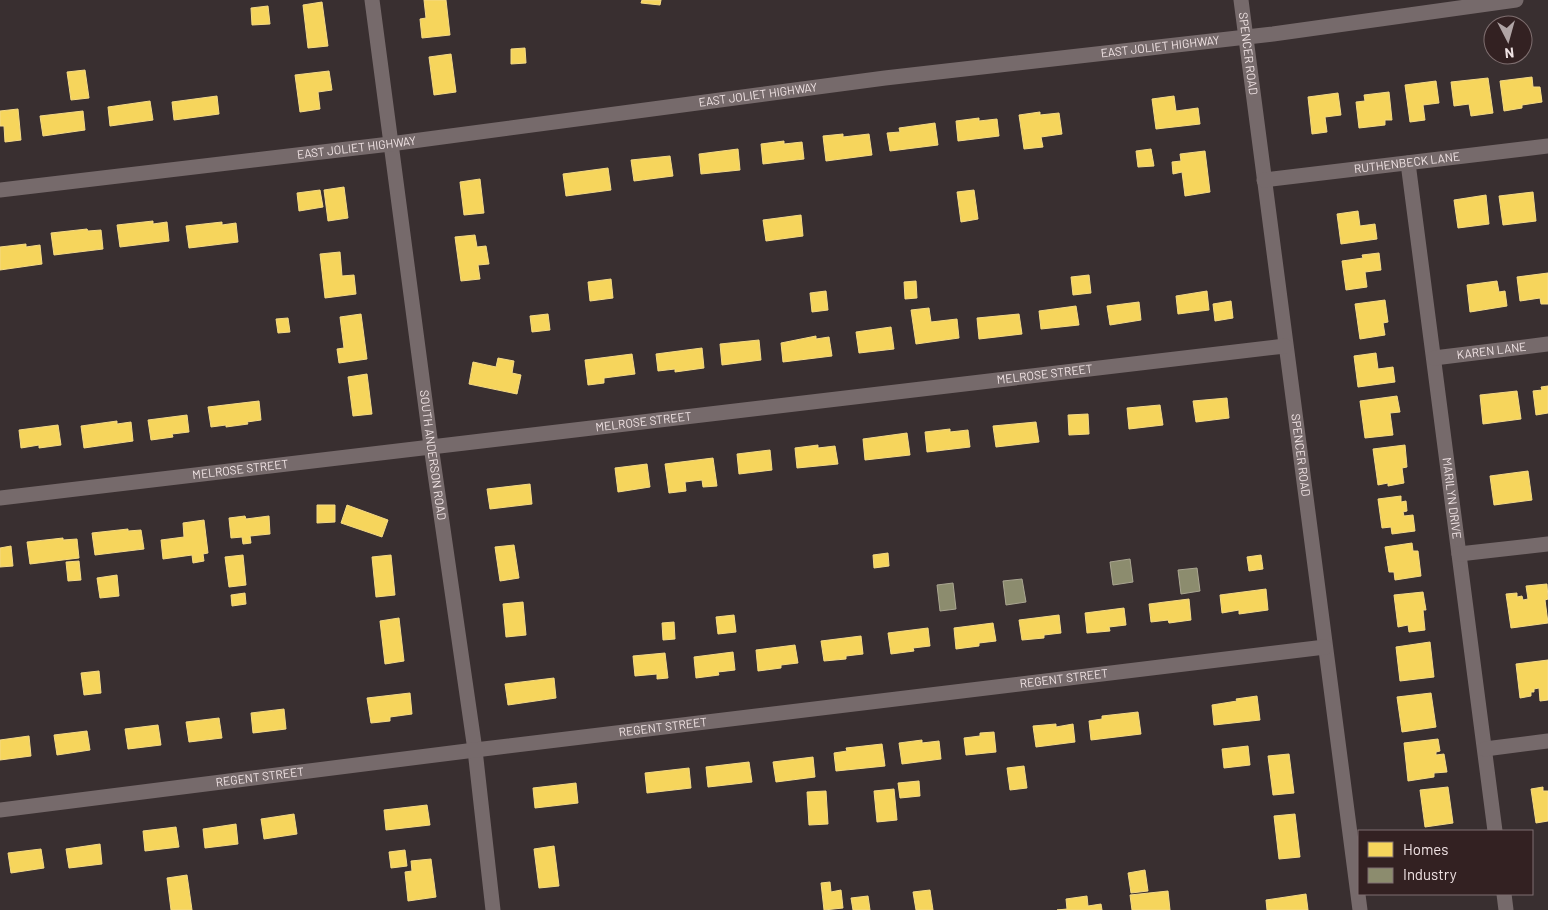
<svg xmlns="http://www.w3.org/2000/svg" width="1548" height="910" viewBox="0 0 1548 910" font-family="Barlow,sans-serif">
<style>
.homes{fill:#f6d55c;stroke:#f4d985}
.industry{fill:#8c8c6e;stroke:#aaa691}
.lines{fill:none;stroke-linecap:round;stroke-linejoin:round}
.minor{stroke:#766a6b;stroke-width:15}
.labels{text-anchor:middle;stroke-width:5;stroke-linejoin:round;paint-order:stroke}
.street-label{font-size:12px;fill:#f0e3e4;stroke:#332122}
</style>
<rect width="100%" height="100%" fill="#392f30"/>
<path class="homes" d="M424 0H446L450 35 422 38 420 19 426 18Z
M642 0H661L660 5 641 3Z
M322 2 328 46 308 48 303 5Z
M268 6 270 24 252 25 251 8Z
M525 48 526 63 511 64V49Z
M451 54 456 92 434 95 429 57Z
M85 70 89 98 71 100 67 72Z
M329 71 332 90 318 92 320 109 300 112 295 75Z
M1532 77 1533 87H1540L1542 102 1522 105V108L1504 111 1500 81Z
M1488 78 1493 113 1471 116 1469 104 1454 106 1451 82Z
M1436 81 1439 103 1423 105 1425 120 1410 122 1405 85Z
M1389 92 1392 120H1385V125L1359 128 1356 102 1365 101 1364 95Z
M1338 93 1341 115 1325 117 1327 132 1312 134 1308 97Z
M217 96 219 114 174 120 172 102Z
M1174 96 1176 111 1198 108 1200 124 1156 129 1152 99Z
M150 101 153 120 110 126 108 107Z
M18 109 21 140 5 142 4 126H0V111Z
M83 111 85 130 43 136 40 116Z
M1040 112V115L1059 113 1062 134 1041 137 1043 147 1024 149 1019 115Z
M979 118V121L997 119 999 136 958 141 956 121Z
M935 123 938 145 890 151 887 133 900 132 899 128Z
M843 134V137L869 134 872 155 826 161 823 136Z
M784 141V144L802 142 804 159 763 164 761 144Z
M738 149 740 170 701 174 699 154Z
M1151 149 1154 166 1138 167 1136 151Z
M1205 151 1210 192 1185 196 1182 172 1173 174 1172 162 1181 161 1180 154Z
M670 156 673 176 634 181 631 160Z
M608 168 611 190 566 196 563 174Z
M480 179 484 213 464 215 460 182Z
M344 187 348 218 328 221 324 190Z
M320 190 323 207 299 211 297 193Z
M974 190 978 219 961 222 957 192Z
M1533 192 1536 221 1503 225 1499 196Z
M1486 195 1489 224 1458 228 1454 200Z
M1358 211 1360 226 1375 224 1377 239 1341 244 1337 214Z
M801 215 803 236 766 241 763 220Z
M153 221V224L167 222 169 241 120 247 117 225Z
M222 222V225L236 223 238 242 189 248 186 226Z
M87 229 88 231 101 230 103 249 54 255 51 233Z
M475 235 477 247 486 246 489 264 478 265 480 279 461 281 455 237Z
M26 244V247L40 245 42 264 0 270V247Z
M340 252 342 276 354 275 356 294 325 298 320 254Z
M1379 253 1381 270 1365 272 1367 287 1346 290 1342 261 1363 258 1362 255Z
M1548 273V304H1541L1540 298 1520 301 1517 277Z
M1089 275 1091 293 1073 295 1071 277Z
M611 279 613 298 590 301 588 282Z
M916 281 917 298 905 299 904 282Z
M1497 281 1499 292 1505 291 1507 306 1470 312 1467 285Z
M826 291 828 310 812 312 810 293Z
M1207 291 1209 310 1178 314 1176 296Z
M1385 300 1388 322 1383 323 1385 335 1360 339 1355 304Z
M1231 301 1233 318 1215 321 1213 304Z
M1139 302 1141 320 1110 325 1107 306Z
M1076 306 1079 325 1041 329 1039 311Z
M929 308 931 322 957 319 959 338 916 344 911 310Z
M361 314 367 359 339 363 337 349 344 348 340 317Z
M548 314 550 330 532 332 530 316Z
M1019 314 1022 334 979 339 977 318Z
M288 318 290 332 278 333 276 319Z
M891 327 894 349 859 353 856 332Z
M816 336V339L829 337 832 356 783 362 781 343Z
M759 340 761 360 722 365 720 344Z
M702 348 704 368 675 372V369L658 371 656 354Z
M1376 353 1378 369 1393 367 1395 382 1358 387 1354 356Z
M632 354 635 374 604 378V383L588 385 585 360Z
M498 358 514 361 512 373 521 375 517 394 469 384 473 362 496 367Z
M367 374 372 414 353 416 348 377Z
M1548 386V413L1536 415 1533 391 1542 390 1541 387Z
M1517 391 1521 419 1483 424 1480 395Z
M1397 396 1400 412 1390 413 1393 435 1365 438 1360 401Z
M1227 398 1229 418 1196 422 1193 401Z
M259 401 261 420 247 422 248 424 226 427V425L211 427 208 407Z
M1160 405 1163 425 1129 429 1127 408Z
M1088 414 1089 434 1069 435 1068 415Z
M187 415 189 432 172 434 173 437 151 440 148 420Z
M117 421V424L131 422 133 441 84 448 81 426Z
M1036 422 1039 442 996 447 993 426Z
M58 425 61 445 39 448V445L21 448 19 430Z
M950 429V432L968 430 970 447 927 452 925 432Z
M907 433 910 455 865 460 863 439Z
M818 445V448L835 446 838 464 797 468 795 448Z
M1405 445 1407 467 1402 468 1404 483 1388 486V483L1378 485 1373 449Z
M770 450 772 470 739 474 737 454Z
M713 458 717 486 703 487 702 480 685 482 686 491 669 493 665 464Z
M647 464 650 487 618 492 615 468Z
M1528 471 1532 500 1494 505 1490 476Z
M530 484 532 504 490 509 487 489Z
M1401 496V502L1406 501 1407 511 1403 512 1404 516 1413 515 1415 531 1392 534 1391 527 1382 528 1378 499Z
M317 505H335V522L317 523Z
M347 505 388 520 382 537 341 523Z
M245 516 246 519 269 516 270 534 250 536 251 543 243 544 242 537 231 538 229 518Z
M204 520 208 553 203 554 204 561 193 563 192 555 163 559 161 540 184 537 183 523Z
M128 529V531L141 530 144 549 95 555 92 533Z
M63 538V540L77 539 79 558 30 564 27 542Z
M1412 543 1413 551H1418L1421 576 1395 580 1394 572H1389L1385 547Z
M514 545 519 578 500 581 495 547Z
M11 546 13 566 0 567V548Z
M888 553 889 566 874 568 873 555Z
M243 555 246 585 229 587 225 557Z
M391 555 395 595 376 597 372 557Z
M1261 555 1263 569 1249 571 1247 557Z
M79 561 81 580 68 581 66 562Z
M117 575 119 596 100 598 97 578Z
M1547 584 1548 599 1545 600 1548 623 1511 628 1506 594 1517 593V597L1522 596 1523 600 1528 599 1526 586Z
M1266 589 1268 610 1239 614V610L1222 613 1220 595Z
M1423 592 1426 610H1423L1425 630 1409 632 1408 625 1398 627 1394 595Z
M245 593 246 604 232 606 231 595Z
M1189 599 1191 620 1169 623 1168 620 1151 622 1149 604Z
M523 602 526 635 506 637 503 604Z
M1124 608 1126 625 1109 627 1110 631 1087 633 1085 613Z
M734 615 736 632 718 634 716 617Z
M1059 615 1061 633 1044 635V638L1022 640 1019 620Z
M399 618 404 661 385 664 380 621Z
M674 622 675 639 663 640 662 623Z
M993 623 996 641 979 643V646L956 649 954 628Z
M928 628 930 646 913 648 914 651 891 654 888 633Z
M861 636 863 654 846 656V659L824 661 821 641Z
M1430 642 1434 677 1400 681 1396 647Z
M795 645 798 663 781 665V668L758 671 756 650Z
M733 652 735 670 718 672 719 675 696 678 694 657Z
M665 653 668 678 657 679V674L635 676 633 656Z
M1548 660V700L1540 701 1539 688 1534 689V692H1531V696L1520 698 1516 664Z
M99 671 101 693 84 695 81 673Z
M554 678 556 698 508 705 505 684Z
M410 693 412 714 390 717V721L371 723 367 698Z
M1431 693 1436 727 1402 732 1397 697Z
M1257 696 1260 720 1214 725 1212 705 1237 701 1236 699Z
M284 709 286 729 253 733 251 713Z
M1138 712 1141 734 1091 740 1089 721 1102 719V716Z
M219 718 222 738 189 742 186 722Z
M1056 724V727L1073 724 1075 742 1036 747 1033 726Z
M158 725 161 745 128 749 125 729Z
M87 731 90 750 57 755 54 735Z
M994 732 996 752 966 755 964 738 980 736V733Z
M29 736 31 756 0 760V740Z
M1438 739 1440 751 1436 752V755L1444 754 1447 772 1434 773V777L1408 781 1404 743Z
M922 740V743L939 741 941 759 902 764 899 743Z
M882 744 885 766 836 771 834 753 847 751 846 748Z
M1248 746 1250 765 1224 768 1222 749Z
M1289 754 1294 793 1273 795 1268 756Z
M813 757 815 777 776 782 773 762Z
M749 762 752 782 708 787 706 767Z
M1024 766 1027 788 1010 790 1007 768Z
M689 768 691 788 647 793 645 773Z
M919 781 920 796 900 798 898 783Z
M576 783 578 803 535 808 533 788Z
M1448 787 1453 823 1425 827 1420 790Z
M1543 787V791H1548V821L1536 823 1531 789Z
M894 789 897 820 877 822 874 791Z
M826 791 828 824 809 825 807 792Z
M427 805 430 825 386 830 384 810Z
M294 814 297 834 264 839 261 819Z
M1295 814 1300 857 1279 859 1274 816Z
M236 824 238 844 205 848 203 829Z
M176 827 179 847 145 851 143 831Z
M100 844 102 864 69 868 66 849Z
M554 846 559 886 539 888 534 849Z
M41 849 44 868 11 873 8 853Z
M405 850 407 866 391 868 389 852Z
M431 859 436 897 408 901 405 872 412 871 411 861Z
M1145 870 1148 891 1131 893 1128 873Z
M187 875 192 910H171L167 878Z
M830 882 831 892 841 890 843 908 824 910 821 883Z
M930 890 933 910H916L913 892Z
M1168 891 1170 910H1132L1130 895Z
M1306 894 1308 910H1267L1266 900Z
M868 896 870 910H853L851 898Z
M1087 896 1088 906 1101 904 1102 910H1057L1067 909 1066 899Z"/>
<path class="industry" d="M1130 559 1133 582 1113 585 1110 562Z
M1197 568 1200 591 1181 594 1178 570Z
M1022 579 1026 602 1006 605 1003 581Z
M953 583 956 609 940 611 937 585Z"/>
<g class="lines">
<g class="minor">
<path id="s1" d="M372 0 431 446 475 750 493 910"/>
<path id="s2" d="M1241 0 1360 910"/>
<path id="s3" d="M1408 163 1495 831"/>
<path id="s4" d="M1264 180 1548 146"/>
<path id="s5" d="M0 190 390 144 885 78 1273 34 1516 0"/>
<path id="s6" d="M1434 358 1548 344"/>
<path id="s7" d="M0 498 1285 346"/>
<path d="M1459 554 1548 544"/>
<path d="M1485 749 1548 741"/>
<path id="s8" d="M0 810 475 750 1325 647"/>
<path d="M1504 894 1506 910"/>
</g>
</g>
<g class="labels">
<g class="street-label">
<text dy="4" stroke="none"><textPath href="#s5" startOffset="1169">EAST JOLIET HIGHWAY</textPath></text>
<text dy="4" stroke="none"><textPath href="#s2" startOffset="54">SPENCER ROAD</textPath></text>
<text dy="4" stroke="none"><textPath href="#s5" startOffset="764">EAST JOLIET HIGHWAY</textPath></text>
<text dy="4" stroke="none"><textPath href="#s5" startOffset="359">EAST JOLIET HIGHWAY</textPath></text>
<text dy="4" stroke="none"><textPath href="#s4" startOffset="144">RUTHENBECK LANE</textPath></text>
<text dy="4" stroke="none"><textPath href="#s6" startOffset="58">KAREN LANE</textPath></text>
<text dy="4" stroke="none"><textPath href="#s7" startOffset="1052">MELROSE STREET</textPath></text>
<text dy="4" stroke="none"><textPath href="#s7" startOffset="648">MELROSE STREET</textPath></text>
<text dy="4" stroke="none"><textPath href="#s1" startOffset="459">SOUTH ANDERSON ROAD</textPath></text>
<text dy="4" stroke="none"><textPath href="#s2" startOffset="459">SPENCER ROAD</textPath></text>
<text dy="4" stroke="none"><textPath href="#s7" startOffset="242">MELROSE STREET</textPath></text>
<text dy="4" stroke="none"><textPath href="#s3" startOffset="338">MARILYN DRIVE</textPath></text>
<text dy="4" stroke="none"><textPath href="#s8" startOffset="1072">REGENT STREET</textPath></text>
<text dy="4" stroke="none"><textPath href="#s8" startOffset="668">REGENT STREET</textPath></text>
<text dy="4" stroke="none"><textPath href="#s8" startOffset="262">REGENT STREET</textPath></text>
</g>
</g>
<rect x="1358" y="830" width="175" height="65" fill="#332122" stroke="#7f6f70"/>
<rect x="1368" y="842" width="25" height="15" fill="#f6d55c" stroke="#7f6f70"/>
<text x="1403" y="855" font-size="15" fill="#f0e3e4">Homes</text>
<rect x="1368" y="868" width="25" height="15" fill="#8c8c6e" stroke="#7f6f70"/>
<text x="1403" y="880" font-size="15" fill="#f0e3e4">Industry</text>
<g transform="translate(1508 40) rotate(174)"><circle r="24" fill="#332122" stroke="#7f6f70"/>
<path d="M0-4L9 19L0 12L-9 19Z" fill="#b0a4a5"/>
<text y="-8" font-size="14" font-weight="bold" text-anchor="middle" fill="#f0e3e4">N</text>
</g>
</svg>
